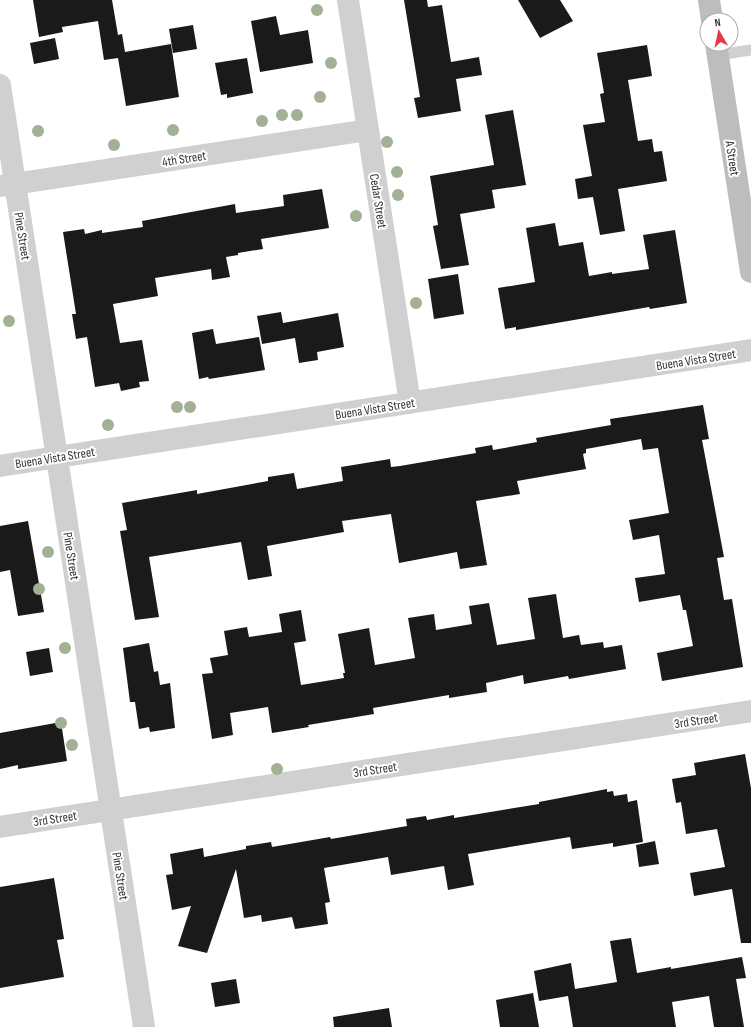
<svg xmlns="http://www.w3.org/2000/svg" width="751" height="1027" viewBox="0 0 751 1027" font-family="'Sofia Sans Condensed',sans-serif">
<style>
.building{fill:#1a1a1a}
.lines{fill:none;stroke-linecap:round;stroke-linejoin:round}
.lane{stroke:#d0d0d0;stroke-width:11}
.street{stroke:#d0d0d0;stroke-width:22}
.secondary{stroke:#bdbdbd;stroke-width:22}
.tree{fill:#a2b095}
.labels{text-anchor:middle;stroke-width:4;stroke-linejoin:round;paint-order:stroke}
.street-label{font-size:13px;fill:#333;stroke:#fff}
</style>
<rect width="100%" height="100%" fill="#fff"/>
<path class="building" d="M33 0H112L118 35 122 34 125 52 171 44 179 97 126 106 118 58 104 60 98 21 62 27 63 32 39 37Z
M404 0H427L428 7 442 5 451 62 479 57 482 75 456 79 461 111 418 118 414 98 420 97Z
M518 0H560L573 21 540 38Z
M276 16 280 35 308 30 313 63 260 72 251 21Z
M193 25 197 49 173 53 169 29Z
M55 38 59 59 34 64 30 43Z
M647 45 652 76 628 80 638 141 652 139 654 152 662 151 667 181 618 189 625 231 600 235 593 197 578 199 575 179 592 176 583 125 605 122 600 94 604 93 597 53Z
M247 58 253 93 227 98V94L221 95 215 63Z
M513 110 526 185 492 190 495 208 460 214 469 265 441 269 433 226 438 225 430 176 494 165 485 115Z
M322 189 329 228 261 239 263 249 238 253V255L226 257 230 277 212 280 211 269 155 278 158 296 113 304 120 343 142 340 149 381 139 382 140 387 121 391 119 383 95 387 87 337 76 339 72 314H76L63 232 84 229 85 234 102 230V233L143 227 142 221 235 204 236 213 284 206 283 195Z
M555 223 559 246 583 242 589 276 612 272V274L649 269 643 235 675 230 687 303 650 309 649 307 516 330V327L505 329 498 288 535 282 526 228Z
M458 274 464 314 434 319 428 279Z
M281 312 283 323 338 313 344 347 317 352 318 360 299 363 295 338 262 344 257 316Z
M213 329 216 344 259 337 265 370 209 379 208 377 199 379 192 333Z
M703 405 709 439 702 440 724 557 717 558 724 600 732 599 743 667 662 681 657 653 693 646 686 610H683L680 595 639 602 635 578 665 574 659 535 633 540 629 520 669 513 658 448 643 450 641 439 586 449V453L583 454 586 469 517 481 520 494 476 501 487 565 460 569 457 552 399 563 391 514 342 521 344 532 267 546 272 576 248 580 241 542 149 557 159 617 135 620 120 531 127 530 122 503 197 490V494L268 481V477L294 473 297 489 343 481 341 467 390 459 391 467 400 466 476 453 475 448 492 445 493 450 537 442 536 438 611 425 610 419Z
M28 521 44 612 18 616 10 570 0 572V526Z
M556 594 563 638 579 635 581 645 603 642 604 648 622 645 626 669 569 679 568 676 524 684 523 675 486 683 487 692 449 698V695L373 708 374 714 308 725 309 727 272 733 268 707 230 713 233 735 212 739 202 674 213 673 210 658 228 655 224 631 247 627 249 637 282 632 279 614 301 610 306 641 294 643 301 685 344 678 343 673H345L338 634 369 628 375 665 415 658 408 618 434 614 436 630 472 624 469 606 489 603 497 645 535 639 528 598Z
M149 643 154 672 158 671 160 685 170 683 175 728 150 732 149 727 139 729 135 702H130L123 648Z
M49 648 53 672 30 676 26 652Z
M61 722 67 761 18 769V765L0 769V733Z
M745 754 751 788V943H741L732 889 694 896 690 873 725 867 717 829 686 834 681 802 676 803 672 779 696 775 694 763Z
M607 789V792L613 791 614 796 627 794 628 802 637 800 643 842 613 847V843L572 849 570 837 468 854 474 885 448 890 444 866 391 875 388 857 324 868 330 902 325 903 328 924 295 929 292 917 262 922 261 915 244 918 236 869 207 953 178 946 191 906 172 910 166 875 173 874 170 854 203 848 204 857 246 849V846L271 842 272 847 330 837 331 839 407 826 406 819 426 816 427 820 454 815V818L539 804V802Z
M655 841 659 864 639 867 636 845Z
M54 878 64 939 57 940 64 977 0 988V887Z
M631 938 637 973 671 967V969L742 957 746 978 736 979 744 1027H714L709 996 672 1002 676 1027H573L568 996 539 1001 534 971 571 963 575 989 617 982 610 941Z
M236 979 240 1003 215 1007 211 983Z
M533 993 539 1027H500L496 1000Z
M389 1008 392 1027H334L333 1017Z"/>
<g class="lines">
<path class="lane" d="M718 55 751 50"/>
<path class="street" d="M348 0 410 403
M0 85 144 1027
M1 186 368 130
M0 466 751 350
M0 827 751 711"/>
<path class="secondary" d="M709 0 712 20
M716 44 751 272"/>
</g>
<g class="tree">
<circle cx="317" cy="10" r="6"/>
<circle cx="331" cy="63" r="6"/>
<circle cx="320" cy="97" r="6"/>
<circle cx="282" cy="115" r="6"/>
<circle cx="297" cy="115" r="6"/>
<circle cx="262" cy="121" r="6"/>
<circle cx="173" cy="130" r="6"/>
<circle cx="38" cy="131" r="6"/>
<circle cx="387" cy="142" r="6"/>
<circle cx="114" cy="145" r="6"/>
<circle cx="397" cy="172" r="6"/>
<circle cx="398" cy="195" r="6"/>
<circle cx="356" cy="216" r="6"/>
<circle cx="416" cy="303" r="6"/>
<circle cx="9" cy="321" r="6"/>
<circle cx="177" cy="407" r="6"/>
<circle cx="190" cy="407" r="6"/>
<circle cx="108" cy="425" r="6"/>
<circle cx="48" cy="552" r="6"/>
<circle cx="39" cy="589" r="6"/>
<circle cx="65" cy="648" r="6"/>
<circle cx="61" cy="723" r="6"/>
<circle cx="72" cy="745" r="6"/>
<circle cx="277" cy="769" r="6"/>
</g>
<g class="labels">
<g class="street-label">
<text transform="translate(184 158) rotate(-9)" y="5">4th Street</text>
<text transform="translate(733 158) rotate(81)" y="5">A Street</text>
<text transform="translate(379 201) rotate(81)" y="5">Cedar Street</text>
<text transform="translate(23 236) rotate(81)" y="5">Pine Street</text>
<text transform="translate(696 359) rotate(-9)" y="5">Buena Vista Street</text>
<text transform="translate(375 408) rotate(-9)" y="5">Buena Vista Street</text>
<text transform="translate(55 457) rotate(-9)" y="5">Buena Vista Street</text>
<text transform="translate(72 556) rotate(81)" y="5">Pine Street</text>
<text transform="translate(696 720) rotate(-9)" y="5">3rd Street</text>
<text transform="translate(375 769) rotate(-9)" y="5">3rd Street</text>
<text transform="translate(55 818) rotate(-9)" y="5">3rd Street</text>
<text transform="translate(121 876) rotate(81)" y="5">Pine Street</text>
</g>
</g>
<g transform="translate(719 32) rotate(351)"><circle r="19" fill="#ffffff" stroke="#adadad"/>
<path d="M0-3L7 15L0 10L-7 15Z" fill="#e63946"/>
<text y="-6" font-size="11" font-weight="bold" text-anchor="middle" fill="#333333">N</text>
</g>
</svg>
